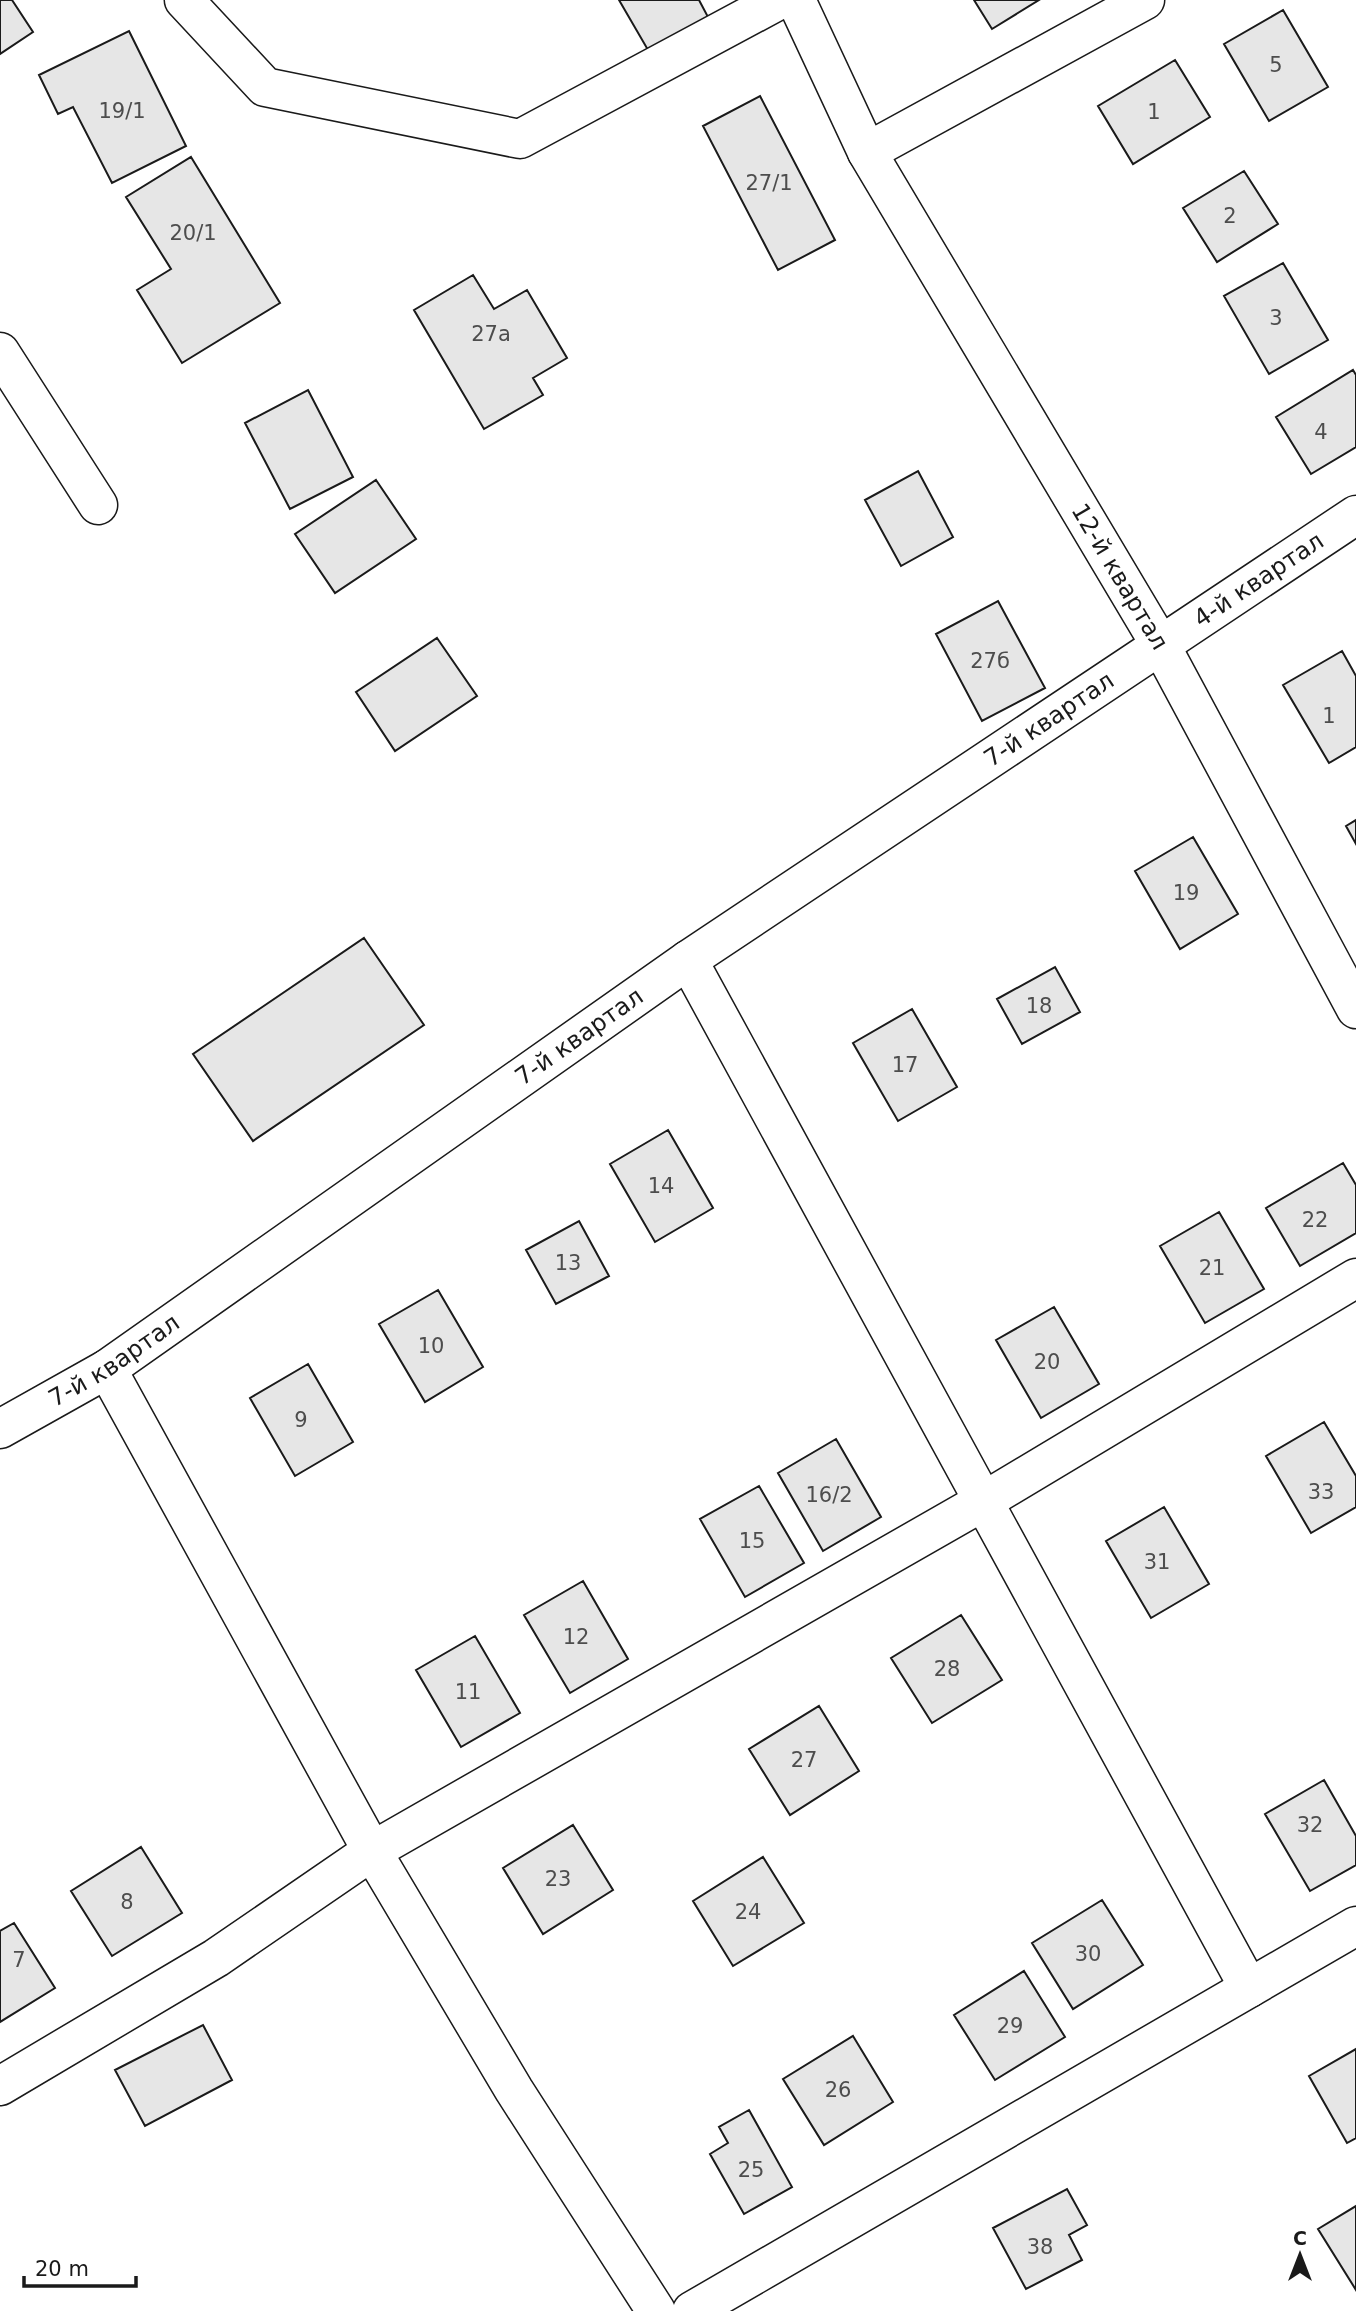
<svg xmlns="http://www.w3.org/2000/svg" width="1356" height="2311" viewBox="0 0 1356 2311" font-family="'DejaVu Sans',sans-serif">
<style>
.building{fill:#e6e6e6;stroke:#1a1a1a;stroke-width:2}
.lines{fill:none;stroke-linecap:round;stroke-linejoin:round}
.minor-casing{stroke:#1a1a1a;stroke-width:41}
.minor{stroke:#fff;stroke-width:38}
.labels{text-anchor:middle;stroke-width:5;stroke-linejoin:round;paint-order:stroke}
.number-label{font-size:21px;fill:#4d4d4d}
.street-label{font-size:24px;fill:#1a1a1a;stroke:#fff}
</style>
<rect width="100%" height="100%" fill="#fff"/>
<path class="building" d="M0 0H12L33 32 0 54Z
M619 0H699L708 17 648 50Z
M974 0H1039L992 29Z
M1283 10 1328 87 1269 121 1224 44Z
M129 31 186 146 112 183 73 107 58 114 39 75Z
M1175 60 1210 117 1133 164 1098 106Z
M760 96 835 240 778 270 703 126Z
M191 157 280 303 182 363 137 290 171 269 126 197Z
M1244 171 1278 224 1217 262 1183 208Z
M1283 263 1328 340 1269 374 1224 296Z
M473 275 494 309 527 290 567 358 533 378 543 395 484 429 414 310Z
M1353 370 1356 375V447L1311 474 1276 417Z
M308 390 353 477 290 509 245 423Z
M918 471 953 537 901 566 865 500Z
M376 480 416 539 335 593 295 534Z
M998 601 1045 688 982 721 936 634Z
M437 638 477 696 395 751 356 692Z
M1342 651 1356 676V747L1329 763 1283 685Z
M1356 820V844L1346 826Z
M1193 837 1238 914 1180 949 1135 871Z
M364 938 424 1025 253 1141 193 1054Z
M1055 967 1080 1012 1022 1044 997 999Z
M912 1009 957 1087 898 1121 853 1043Z
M668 1130 713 1208 655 1242 610 1164Z
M1343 1163 1356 1185V1233L1300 1266 1266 1208Z
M1219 1212 1264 1289 1205 1323 1160 1246Z
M579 1221 609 1276 556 1304 526 1250Z
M438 1290 483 1367 425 1402 379 1324Z
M1054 1307 1099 1384 1041 1418 996 1340Z
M308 1364 353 1442 295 1476 250 1398Z
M1324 1422 1356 1476V1507L1311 1533 1266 1456Z
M836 1439 881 1517 823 1551 778 1473Z
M759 1486 804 1563 745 1597 700 1519Z
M1164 1507 1209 1584 1151 1618 1106 1541Z
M583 1581 628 1659 570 1693 524 1615Z
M961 1615 1002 1680 932 1723 891 1658Z
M475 1636 520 1713 461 1747 416 1670Z
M819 1706 859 1771 790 1815 749 1749Z
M1324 1780 1356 1836V1865L1310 1891 1265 1814Z
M573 1825 613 1890 543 1934 503 1868Z
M141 1847 182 1913 112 1956 71 1891Z
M763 1857 804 1923 733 1966 693 1901Z
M1102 1900 1143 1965 1073 2009 1032 1943Z
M14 1923 55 1988 0 2022V1931Z
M1024 1971 1065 2037 995 2080 954 2015Z
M203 2025 232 2080 145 2126 115 2070Z
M853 2036 893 2102 824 2145 783 2079Z
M1356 2049V2138L1347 2143 1309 2076Z
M749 2110 792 2187 744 2214 710 2154 728 2143 719 2127Z
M1067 2189 1087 2225 1069 2235 1082 2260 1026 2289 993 2228Z
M1356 2206V2290L1318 2229Z"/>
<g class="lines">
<g class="minor-casing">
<g id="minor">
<path d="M184 0 265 87 520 139 779 0"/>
<path id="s1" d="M796 0 867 152 1161 646 1356 1009"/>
<path d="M867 152 1145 0"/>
<path d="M0 352 98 505"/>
<path d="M688 960 1249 1988"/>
<path d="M107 1369 372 1851 514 2090 656 2311"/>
<path id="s2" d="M0 1429 107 1369 688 960 1356 515"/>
<path d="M0 2086 216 1958 372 1851 984 1501 1356 1278"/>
<path d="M692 2311 1356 1926"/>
</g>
</g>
<use href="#minor" class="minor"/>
</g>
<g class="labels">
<g class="number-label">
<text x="1276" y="72">5</text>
<text x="122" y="118">19/1</text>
<text x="1154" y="119">1</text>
<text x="769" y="190">27/1</text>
<text x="1230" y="223">2</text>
<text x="193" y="240">20/1</text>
<text x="1276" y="325">3</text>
<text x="491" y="341">27а</text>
<text x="1321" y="439">4</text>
<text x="990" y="668">27б</text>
<text x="1329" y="723">1</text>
<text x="1186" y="900">19</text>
<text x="1039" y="1013">18</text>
<text x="905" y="1072">17</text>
<text x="661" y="1193">14</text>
<text x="1315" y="1227">22</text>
<text x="568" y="1270">13</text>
<text x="1212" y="1275">21</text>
<text x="431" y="1353">10</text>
<text x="1047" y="1369">20</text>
<text x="301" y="1427">9</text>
<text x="1321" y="1499">33</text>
<text x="829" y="1502">16/2</text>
<text x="752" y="1548">15</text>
<text x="1157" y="1569">31</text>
<text x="576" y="1644">12</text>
<text x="947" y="1676">28</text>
<text x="468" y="1699">11</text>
<text x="804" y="1767">27</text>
<text x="1310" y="1832">32</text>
<text x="558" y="1886">23</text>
<text x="127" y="1909">8</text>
<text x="748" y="1919">24</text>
<text x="1088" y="1961">30</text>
<text x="19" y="1967">7</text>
<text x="1010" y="2033">29</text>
<text x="838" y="2097">26</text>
<text x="751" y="2177">25</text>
<text x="1040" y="2254">38</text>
</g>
<g class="street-label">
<text dy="8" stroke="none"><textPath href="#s1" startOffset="662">12-й квартал</textPath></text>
<text dy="8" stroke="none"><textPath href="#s2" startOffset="1519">4-й квартал</textPath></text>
<text dy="8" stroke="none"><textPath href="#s2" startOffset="1267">7-й квартал</textPath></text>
<text dy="8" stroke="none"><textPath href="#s2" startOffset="700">7-й квартал</textPath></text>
<text dy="8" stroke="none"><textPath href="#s2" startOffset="133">7-й квартал</textPath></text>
</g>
</g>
<g transform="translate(1300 2255)" stroke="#ffffff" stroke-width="5" paint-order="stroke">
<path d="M0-5L12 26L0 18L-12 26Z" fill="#1a1a1a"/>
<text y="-10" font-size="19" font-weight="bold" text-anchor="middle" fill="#1a1a1a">С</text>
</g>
<path d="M24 2276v10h112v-10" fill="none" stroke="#1a1a1a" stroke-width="3.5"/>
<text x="35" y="2276" font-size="21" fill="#1a1a1a" stroke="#ffffff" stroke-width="5" paint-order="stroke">20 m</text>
</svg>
